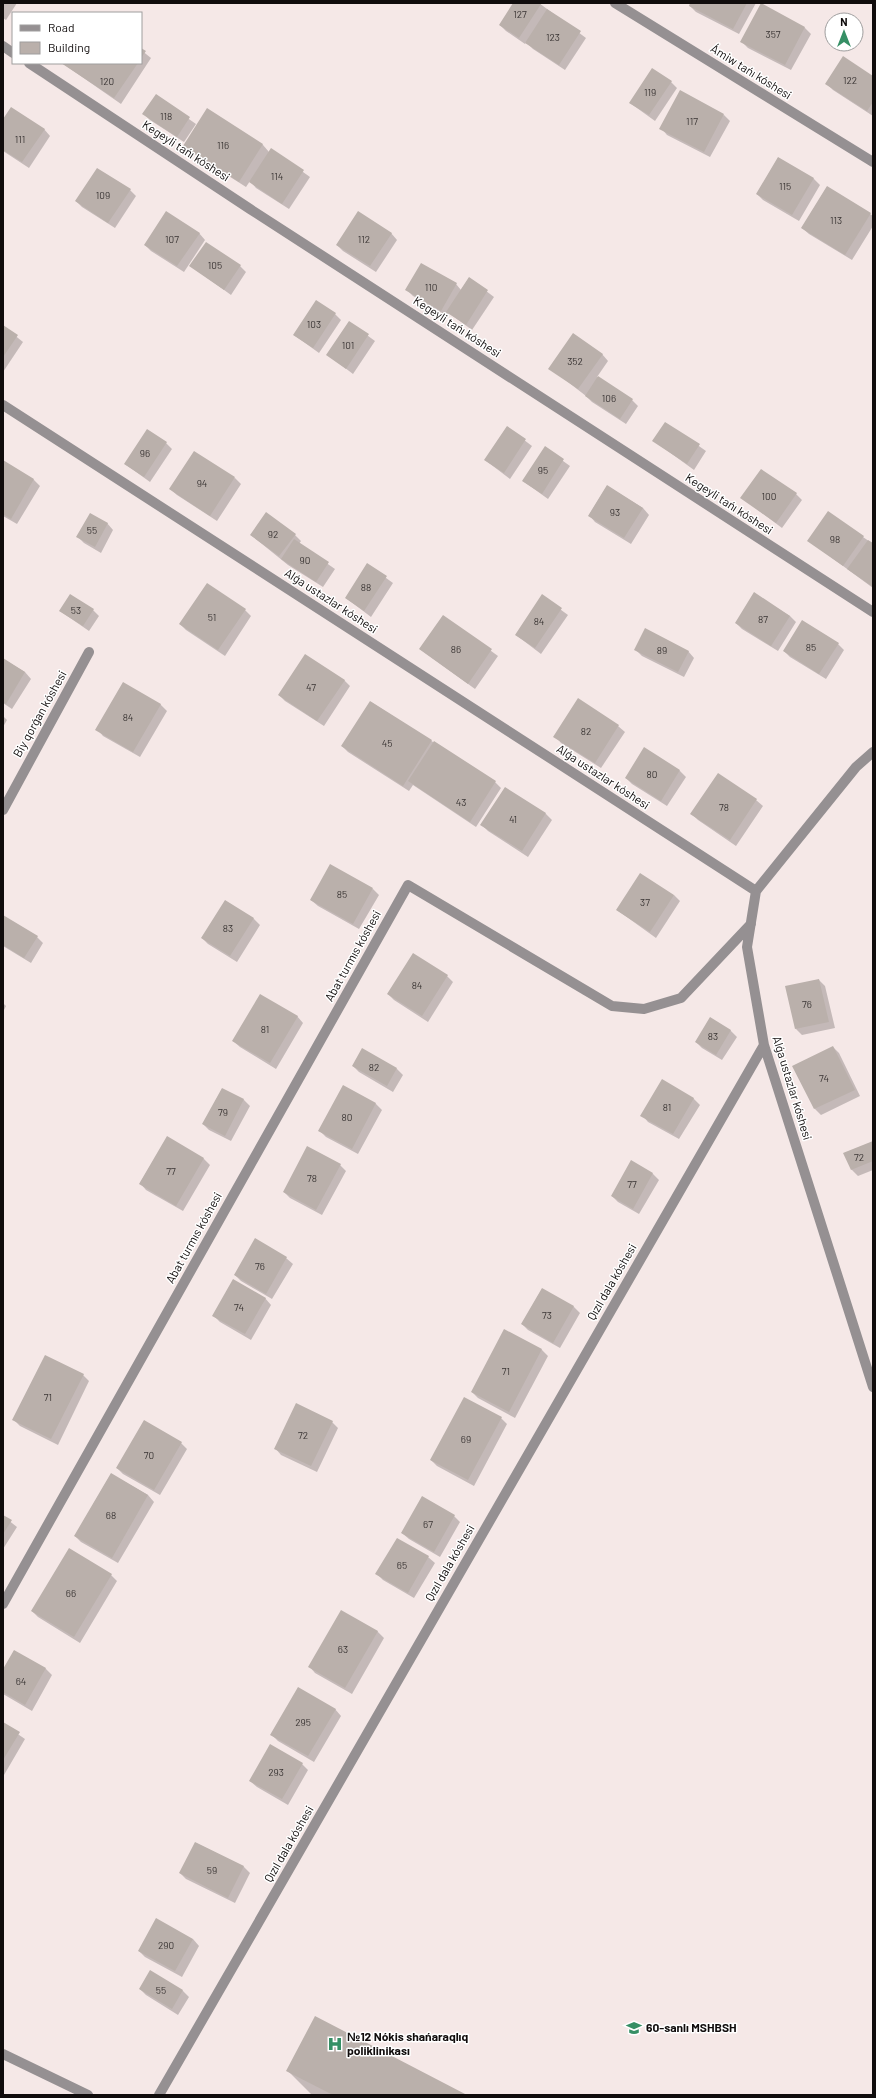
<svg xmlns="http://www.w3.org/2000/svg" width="876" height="2098" viewBox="0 0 876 2098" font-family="Barlow,sans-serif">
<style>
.shadow{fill:#0003}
.building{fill:#bab0ab}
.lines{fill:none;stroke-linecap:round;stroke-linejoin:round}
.minor{stroke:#959092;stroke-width:10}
.labels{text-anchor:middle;stroke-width:3;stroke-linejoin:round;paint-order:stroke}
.number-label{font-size:10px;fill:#3a3534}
.street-label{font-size:12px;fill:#100c0c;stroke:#fff}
.poi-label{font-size:12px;font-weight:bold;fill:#100c0c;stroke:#fff;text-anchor:start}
</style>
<rect width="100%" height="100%" fill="#f5e8e7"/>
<path class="shadow" d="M3 3H17L6 20 3 18Z
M515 3H539L586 38 565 70 533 49 526 42 525 44 506 31 500 25Z
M691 3H756L739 34 696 12 690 6Z
M761 4 805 28 811 34 791 70 748 48 742 42Z
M141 50 151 58 121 104 62 63H141Z
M873 77V116L833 90 827 84Z
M671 82 677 88 655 121 630 103Z
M156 96 196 124 184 142 150 120 144 114Z
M208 110 263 145 269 152 271 149 310 177 289 209 256 188 250 181 246 187 191 152 184 146Z
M724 115 730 121 710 157 667 135 661 128Z
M3 121 44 129 50 136 29 168 3 151Z
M778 158 814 179 820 185 799 221 763 200 757 194Z
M827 187 873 216V226L852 260 809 234 802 228Z
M130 190 136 196 115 228 82 207 76 201Z
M199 233 205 240 184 272 151 251 145 245Z
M391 233 397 240 376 272 343 251 337 245Z
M191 266H240L246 272 231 295Z
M469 278 494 297 472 330 449 313 447 316 413 296 407 290 456 284 461 290Z
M335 314 341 320 319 353 294 335Z
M349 322 375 341 353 374 328 355Z
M3 326 23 342 3 372Z
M602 354 608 361 597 377 632 400 638 406 626 424 592 402 586 396 550 368Z
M666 423 706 451 694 470 654 441Z
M507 427 532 446 510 479 485 460Z
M166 443 172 449 150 482 125 464Z
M545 448 570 466 548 499 523 481Z
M3 461 34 480 40 486 17 524 3 516Z
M235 478 241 484 217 521 177 495 170 489Z
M607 486 643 508 649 515 631 544 595 522 589 515Z
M796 494 802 500 782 528 742 498Z
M107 523 113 530 101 553 84 543 78 537Z
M251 535H295L301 541 299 544 335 569 323 587 288 565Z
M863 537 873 544V588L809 541Z
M368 565 393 583 371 617 346 598Z
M754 594 790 616 796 622 778 651 742 629 736 623Z
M542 596 568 615 541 654 516 635Z
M93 610 99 616 89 631 60 611Z
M245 610 251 616 225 656 186 630 180 624Z
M443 616 498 656 475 689 420 649Z
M838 644 844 650 826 679 790 657 784 651Z
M636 650 688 651 694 658 684 677 642 656Z
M3 659 25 672 31 679 12 709 3 703Z
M344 680 350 686 324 726 285 701 279 695Z
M371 702 495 782 501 788 476 827 413 785 409 791 348 752 342 746Z
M160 704 167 711 140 757 103 736 97 729Z
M3 716 7 720 3 727Z
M618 726 625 732 601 768 561 743 555 736Z
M644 749 680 771 686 777 667 806 632 784 626 778Z
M718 775 756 800 763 806 736 846 698 820 692 814Z
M505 788 546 814 552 820 528 857 488 831 482 825Z
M373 889 379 895 359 929 318 906 311 900Z
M674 895 680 901 656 938 617 910Z
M226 902 254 919 260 925 237 962 208 944 202 938Z
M3 916 37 937 43 943 31 963 3 946Z
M447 976 453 982 428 1022 394 1000 388 994Z
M819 980 825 986 835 1028 802 1035 796 1029Z
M3 1003 6 1006 3 1012Z
M297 1016 303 1023 276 1069 240 1047 233 1041Z
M730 1030 737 1037 722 1060 702 1048 696 1042Z
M833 1047 839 1053 860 1096 821 1115 815 1109 794 1066Z
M362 1050 397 1069 403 1075 393 1092 359 1072 353 1066Z
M343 1087 376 1104 382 1110 358 1154 326 1137 320 1131Z
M222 1089 244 1100 250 1106 231 1141 209 1130 203 1124Z
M693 1098 700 1105 679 1139 648 1122 642 1115Z
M167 1138 204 1159 210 1165 183 1211 146 1190 140 1183Z
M873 1142V1170L858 1176 852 1170 845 1154Z
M632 1162 653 1174 659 1180 639 1214 618 1202 612 1196Z
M340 1165 346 1171 322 1215 290 1198 284 1192Z
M255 1240 286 1258 293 1264 272 1299 241 1281 235 1275Z
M542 1289 574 1307 580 1313 560 1348 528 1330 522 1324Z
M265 1298 271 1305 251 1340 220 1322 213 1315Z
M505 1331 542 1350 548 1356 515 1418 478 1398 472 1392Z
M83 1375 89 1381 58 1445 20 1426 14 1420Z
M501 1418 507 1424 474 1486 437 1466 431 1460Z
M332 1422 338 1428 317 1472 281 1455 275 1448Z
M181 1443 187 1449 160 1495 123 1474 117 1468Z
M111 1474 148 1495 154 1502 118 1563 81 1542 75 1536Z
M3 1516 17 1527 3 1549Z
M454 1516 460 1522 440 1557 409 1539 402 1533Z
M397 1539 428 1557 435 1563 414 1598 383 1580 377 1574Z
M111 1575 117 1581 80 1643 38 1617 32 1611Z
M377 1631 384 1638 352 1694 315 1673 309 1666Z
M14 1651 46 1669 52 1675 32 1711 3 1694V1671Z
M335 1709 341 1716 314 1762 278 1741 271 1734Z
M3 1724 25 1739 4 1775 3 1774Z
M302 1764 308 1770 288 1805 257 1787 250 1781Z
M196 1843 244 1867 250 1873 235 1903 186 1879 180 1873Z
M193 1939 199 1946 182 1977 145 1957 139 1951Z
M150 1972 183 1991 189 1997 178 2015 146 1995 140 1989Z
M288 2071 465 2095H312Z"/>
<path class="building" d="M513 3 541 4 519 38 499 25Z
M690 3H747L733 29 689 6Z
M761 3 805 27 785 65 740 42Z
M547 9 581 31 559 65 525 43Z
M141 48 146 51 141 58Z
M843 56 873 76V102L867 111 825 84Z
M61 63H138L114 98Z
M652 68 672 81 649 115 629 103Z
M680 90 724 114 704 152 659 129Z
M156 94 190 117 177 137 142 114Z
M11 107 45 129 22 162 3 150V119Z
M207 108 263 144 239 182 183 146Z
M271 148 304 170 282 204 249 182Z
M778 157 814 178 792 215 756 194Z
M97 168 131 189 108 223 75 201Z
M827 186 871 213 845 255 801 228Z
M166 211 200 233 177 266 144 245Z
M358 211 392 233 370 266 336 245Z
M206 242 241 265 224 290 189 266Z
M421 263 457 283 441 311 405 290Z
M469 277 488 290 466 325 446 312Z
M316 300 336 313 313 348 293 335Z
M349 321 369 334 346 369 326 355Z
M3 325 18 335 3 357Z
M573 333 603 354 578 389 548 369Z
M598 376 633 399 620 419 585 396Z
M665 422 700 444 687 464 652 441Z
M507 426 526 439 504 473 484 460Z
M147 429 167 442 144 477 124 464Z
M545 446 564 459 542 494 522 481Z
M194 451 235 477 210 516 169 489Z
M3 460 34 479 11 519 3 514Z
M761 469 797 493 776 523 740 498Z
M607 485 643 508 624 538 588 516Z
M828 511 864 536 843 566 807 541Z
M266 512 296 534 279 556 250 535Z
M90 513 108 523 95 547 76 537Z
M294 539 329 562 316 582 281 559Z
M868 540 873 543V587L847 569Z
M367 563 387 576 364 611 345 598Z
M207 583 246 609 218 650 179 624Z
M754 592 790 616 771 646 735 623Z
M70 594 94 609 83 626 59 611Z
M542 594 562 608 535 648 515 635Z
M443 615 492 649 468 684 419 649Z
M802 620 839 643 819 674 783 651Z
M645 628 689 651 678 672 634 650Z
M305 654 345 680 317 721 278 695Z
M3 658 25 672 6 704 3 702Z
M123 682 161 704 133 752 95 730Z
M578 698 619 725 595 763 553 737Z
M370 701 432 740 403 786 341 746Z
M434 741 496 781 470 822 408 781Z
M644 747 680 770 661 801 625 778Z
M718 773 757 799 730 840 690 814Z
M505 787 546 813 522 851 480 825Z
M330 864 373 888 353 924 310 900Z
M640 873 674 895 650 932 616 910Z
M225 900 254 918 230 956 201 938Z
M3 915 38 936 24 958 3 945Z
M413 953 448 975 422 1016 387 994Z
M819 979 829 1022 795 1029 785 986Z
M260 994 298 1016 270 1063 232 1041Z
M710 1017 731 1030 716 1055 695 1042Z
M833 1046 855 1090 814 1109 792 1066Z
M362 1048 397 1068 387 1086 352 1066Z
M662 1079 694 1098 673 1134 640 1116Z
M343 1085 376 1103 352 1149 318 1131Z
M222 1088 244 1099 225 1136 202 1124Z
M167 1136 204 1158 176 1206 139 1184Z
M873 1141V1161L851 1170 843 1153Z
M307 1146 341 1164 316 1210 283 1192Z
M631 1160 653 1173 633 1209 611 1196Z
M255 1238 287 1257 266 1294 234 1275Z
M233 1279 266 1298 245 1334 212 1316Z
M542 1288 574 1306 553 1343 521 1324Z
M504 1329 542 1349 509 1412 471 1392Z
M45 1355 84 1374 51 1439 12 1420Z
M464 1397 502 1417 468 1480 430 1460Z
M296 1403 333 1421 311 1466 274 1449Z
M144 1420 182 1442 154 1490 116 1468Z
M111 1473 148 1495 112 1558 74 1536Z
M422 1496 455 1515 434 1552 401 1533Z
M3 1515 12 1520 3 1534Z
M397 1538 429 1556 408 1593 375 1574Z
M69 1548 112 1574 74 1637 31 1611Z
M341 1610 378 1631 345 1688 308 1667Z
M14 1650 46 1668 25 1705 3 1692V1669Z
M298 1687 336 1709 308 1756 270 1735Z
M3 1722 20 1732 3 1760Z
M270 1744 303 1763 282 1799 249 1781Z
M195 1842 244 1866 228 1898 179 1873Z
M156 1918 193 1939 175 1971 138 1951Z
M150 1970 183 1990 172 2009 139 1989Z
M315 2016 467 2095H333L286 2071Z"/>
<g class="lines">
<path class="minor" d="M615 3 873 162
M3 46 13 53
M29 63 250 209 873 612
M3 405 756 891
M873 752 856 767 756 891 747 947 764 1045 873 1387
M3 810 89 652
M3 1604 408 885 612 1006 644 1009 681 998 751 924
M3 2054 88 2095
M159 2095 764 1045"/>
</g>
<defs>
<g id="school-bare" transform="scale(1.2)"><path d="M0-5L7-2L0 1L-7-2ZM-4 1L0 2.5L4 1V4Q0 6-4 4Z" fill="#368f65" stroke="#fff" stroke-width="2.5" paint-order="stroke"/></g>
<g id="hospital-bare" transform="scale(1.2)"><path d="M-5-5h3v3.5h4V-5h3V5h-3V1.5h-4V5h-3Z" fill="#368f65" stroke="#fff" stroke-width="2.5" paint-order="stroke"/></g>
</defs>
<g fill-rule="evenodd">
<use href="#school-bare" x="634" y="2028"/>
<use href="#hospital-bare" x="335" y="2044"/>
</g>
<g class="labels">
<g class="number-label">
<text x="520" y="18">127</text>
<text x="773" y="38">357</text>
<text x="553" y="41">123</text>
<text x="850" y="84">122</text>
<text x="107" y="85">120</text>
<text x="650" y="96">119</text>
<text x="166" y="120">118</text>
<text x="692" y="125">117</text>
<text x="20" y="143">111</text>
<text x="223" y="149">116</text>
<text x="277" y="180">114</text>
<text x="785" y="190">115</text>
<text x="103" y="199">109</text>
<text x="836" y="224">113</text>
<text x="172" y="243">107</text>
<text x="364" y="243">112</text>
<text x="215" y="269">105</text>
<text x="431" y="291">110</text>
<text x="314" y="328">103</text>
<text x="348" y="349">101</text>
<text x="575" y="365">352</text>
<text x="609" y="402">106</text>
<text x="145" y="457">96</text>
<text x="543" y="474">95</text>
<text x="202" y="487">94</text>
<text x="769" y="500">100</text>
<text x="615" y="516">93</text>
<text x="92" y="534">55</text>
<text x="273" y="538">92</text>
<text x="835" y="543">98</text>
<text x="305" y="564">90</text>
<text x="366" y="591">88</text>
<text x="76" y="614">53</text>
<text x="212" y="621">51</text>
<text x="763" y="623">87</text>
<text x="539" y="625">84</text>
<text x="811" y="651">85</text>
<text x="456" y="653">86</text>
<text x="662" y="654">89</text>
<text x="311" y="691">47</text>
<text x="128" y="721">84</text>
<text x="586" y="735">82</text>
<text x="387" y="747">45</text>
<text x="652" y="778">80</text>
<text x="461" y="806">43</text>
<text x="724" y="811">78</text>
<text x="513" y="823">41</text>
<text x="342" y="898">85</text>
<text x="645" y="906">37</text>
<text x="228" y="932">83</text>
<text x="417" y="989">84</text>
<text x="807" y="1008">76</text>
<text x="265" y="1033">81</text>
<text x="713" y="1040">83</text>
<text x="374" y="1071">82</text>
<text x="824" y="1082">74</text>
<text x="667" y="1111">81</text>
<text x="223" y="1116">79</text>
<text x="347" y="1121">80</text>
<text x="859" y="1161">72</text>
<text x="171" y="1175">77</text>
<text x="312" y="1182">78</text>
<text x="632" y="1188">77</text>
<text x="260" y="1270">76</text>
<text x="239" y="1311">74</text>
<text x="547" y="1319">73</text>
<text x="506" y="1375">71</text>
<text x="48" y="1401">71</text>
<text x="303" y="1439">72</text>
<text x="466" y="1443">69</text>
<text x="149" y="1459">70</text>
<text x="111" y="1519">68</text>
<text x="428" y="1528">67</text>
<text x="402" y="1569">65</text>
<text x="71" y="1597">66</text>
<text x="343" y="1653">63</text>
<text x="21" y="1685">64</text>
<text x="303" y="1726">295</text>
<text x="276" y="1776">293</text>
<text x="212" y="1874">59</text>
<text x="166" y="1949">290</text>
<text x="161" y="1994">55</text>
</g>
<g class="street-label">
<text transform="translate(751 72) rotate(32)" y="4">Ámiw tańı kóshesi</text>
<text transform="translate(186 151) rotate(33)" y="4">Kegeyli tańı kóshesi</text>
<text transform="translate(457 327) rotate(33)" y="4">Kegeyli tańı kóshesi</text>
<text transform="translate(729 504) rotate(33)" y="4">Kegeyli tańı kóshesi</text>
<text transform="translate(331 601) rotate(33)" y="4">Alǵa ustazlar kóshesi</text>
<text transform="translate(40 714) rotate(-61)" y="4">Biy qorǵan kóshesi</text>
<text transform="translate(603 777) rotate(33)" y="4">Alǵa ustazlar kóshesi</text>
<text transform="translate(353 956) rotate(-61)" y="4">Abat turmıs kóshesi</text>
<text transform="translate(792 1088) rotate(73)" y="4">Alǵa ustazlar kóshesi</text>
<text transform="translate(194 1238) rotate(-61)" y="4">Abat turmıs kóshesi</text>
<text transform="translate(612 1282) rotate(-60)" y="4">Qızıl dala kóshesi</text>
<text transform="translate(450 1563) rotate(-60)" y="4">Qızıl dala kóshesi</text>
<text transform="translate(289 1844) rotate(-60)" y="4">Qızıl dala kóshesi</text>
</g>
<g class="poi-label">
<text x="646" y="2032">60-sanlı MSHBSH</text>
<text x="347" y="2041">№12 Nókis shańaraqlıq<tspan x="347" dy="14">poliklinikası</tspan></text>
</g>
</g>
<rect width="876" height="2098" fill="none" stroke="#100c0c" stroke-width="8"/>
<rect x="12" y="12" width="130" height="52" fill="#ffffff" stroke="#9f9e9e"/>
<rect x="20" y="25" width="20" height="6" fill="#959092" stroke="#9f9e9e"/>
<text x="48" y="32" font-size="12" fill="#100c0c">Road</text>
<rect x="20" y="42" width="20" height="12" fill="#bab0ab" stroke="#9f9e9e"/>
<text x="48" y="52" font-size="12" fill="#100c0c">Building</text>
<g transform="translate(844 32)"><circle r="19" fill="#ffffff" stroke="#9f9e9e"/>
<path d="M0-3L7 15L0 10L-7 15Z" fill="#368f65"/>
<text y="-6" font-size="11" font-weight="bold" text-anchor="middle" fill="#100c0c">N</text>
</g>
</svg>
